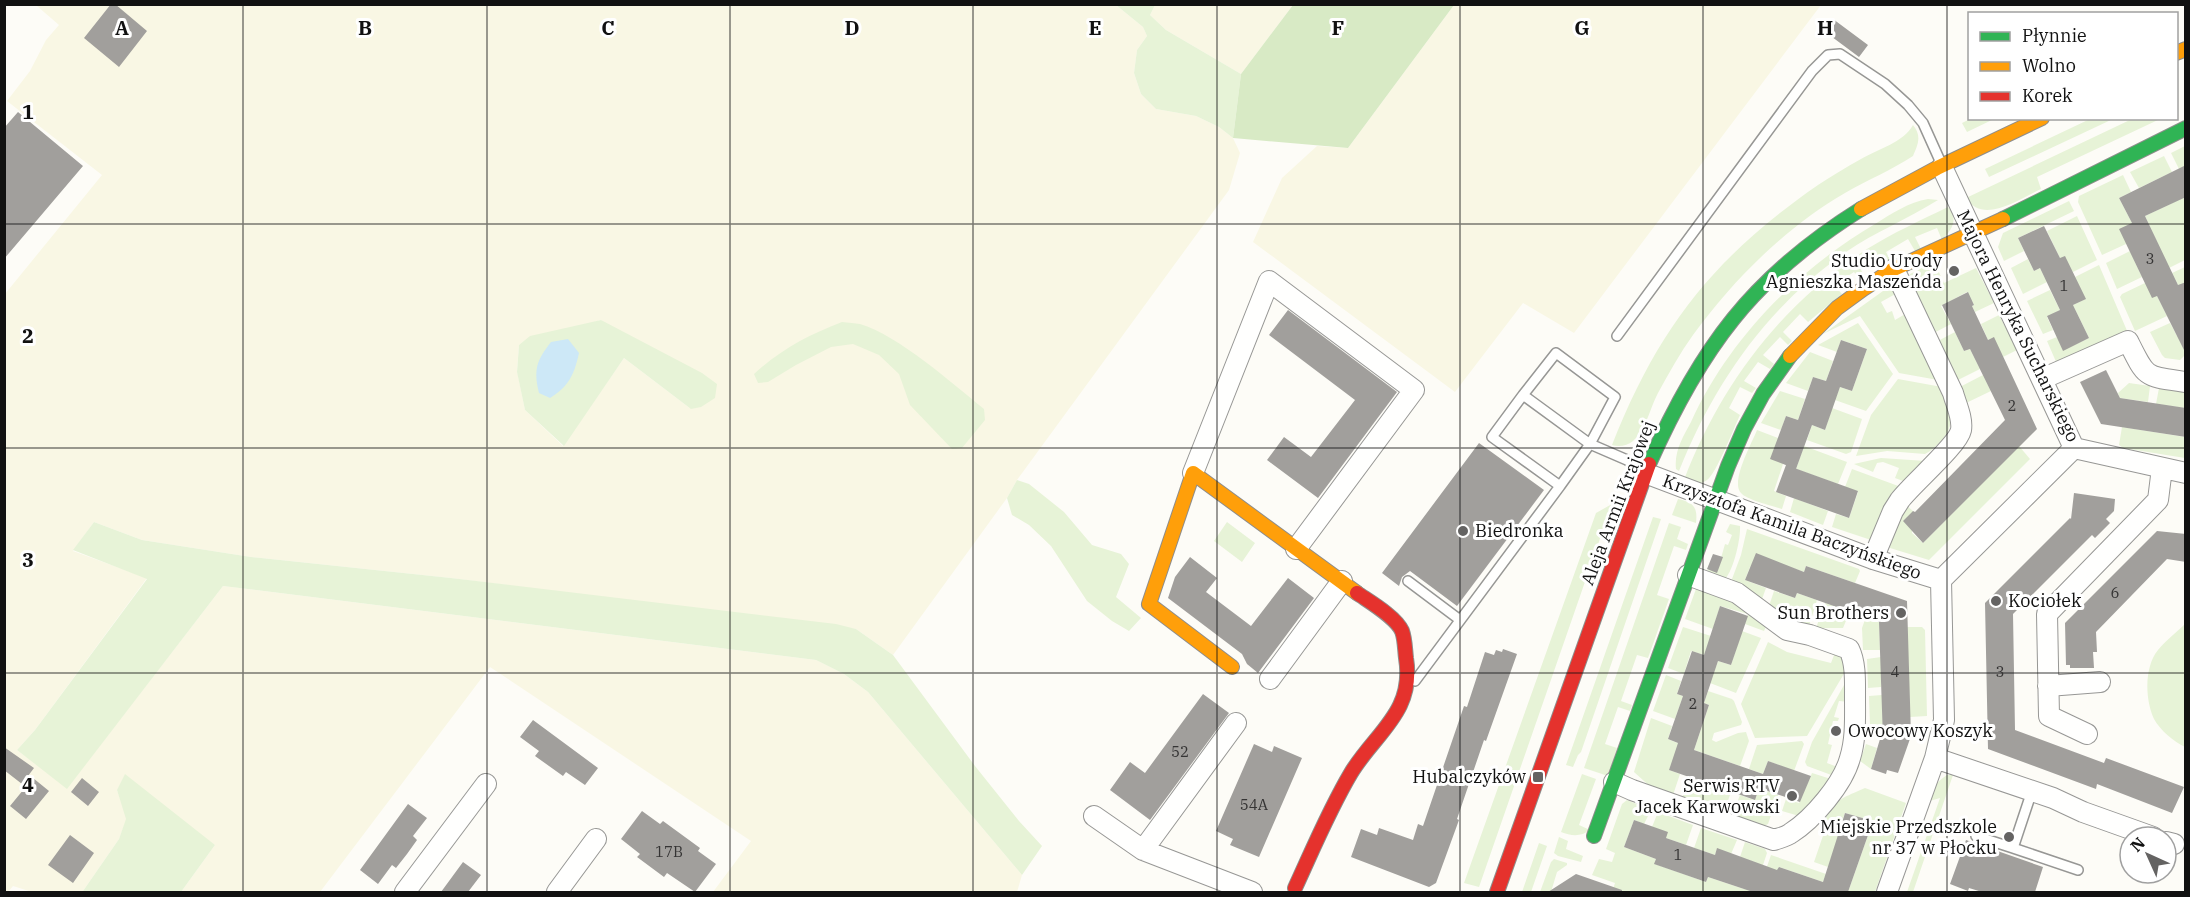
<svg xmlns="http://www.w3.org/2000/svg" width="2190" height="897" viewBox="0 0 2190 897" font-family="'IBM Plex Serif',serif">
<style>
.farmland{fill:#f9f7e4;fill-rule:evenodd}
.green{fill:#e7f3d7}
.forest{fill:#d8eac5}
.water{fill:#cde8f7}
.building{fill:#a19f9c}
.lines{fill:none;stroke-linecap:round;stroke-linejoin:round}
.lane-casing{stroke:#979795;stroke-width:12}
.street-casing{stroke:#979795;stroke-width:22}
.fast-casing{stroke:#8e8d8b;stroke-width:16}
.slow-casing{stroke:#8e8d8b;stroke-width:16}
.jam-casing{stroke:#8e8d8b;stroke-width:16}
.lane{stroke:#fffffe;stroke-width:9}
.street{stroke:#fffffe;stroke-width:20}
.fast{stroke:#30b455;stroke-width:14}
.slow{stroke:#ff9f0a;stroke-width:14}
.jam{stroke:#e5322d;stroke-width:14}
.grid{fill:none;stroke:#111;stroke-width:1.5;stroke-opacity:0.55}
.poi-dot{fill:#646362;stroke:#fff;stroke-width:2}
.labels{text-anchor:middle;stroke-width:6;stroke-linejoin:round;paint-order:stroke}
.number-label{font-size:15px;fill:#353434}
.poi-label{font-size:18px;fill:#111;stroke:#fff;text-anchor:end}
.street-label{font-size:18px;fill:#111;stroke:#fff}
.grid-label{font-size:20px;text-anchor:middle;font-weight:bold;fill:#111;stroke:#fff;stroke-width:6;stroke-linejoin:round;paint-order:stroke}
</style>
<rect width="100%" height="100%" fill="#fdfcf7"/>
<path class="farmland" d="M39 5H1116L1143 27 1147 36 1137 50 1134 73 1141 94 1156 109 1196 116 1219 127 1233 138 1240 153 1229 190 1017 480 1007 498 893 655 856 629 451 578 251 557 142 540 94 522 73 551 147 578 35 730 17 750 67 788 223 586 816 660 844 674 868 692 1022 875 1017 892H713L751 841 490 667 320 892H181L215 845 117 790 127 818 119 839 83 891 32 892 13 886 8 892H5V294L102 175 7 101 30 71 46 40 59 25 37 6ZM601 320 691 409 624 358 563 446 525 410 517 371 519 345Z
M1155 5H1293L1241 74 1166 30 1150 15Z
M1454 5H1821L1574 333 1523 303 1455 392 1253 242 1282 178 1317 146 1348 148Z"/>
<path class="green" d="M1116 5H1155L1150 15 1166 30 1241 74 1233 138 1219 127 1196 116 1156 109 1141 94 1134 73 1137 50 1147 36 1143 27Z
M1972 118H1994V119L1967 132 1962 123Z
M2090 119H2113L1989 177 1985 169Z
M2132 119H2160L2037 177 2041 189C2019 199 1983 225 1966 198Z
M1913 125C1922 136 1918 144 1913 156 1892 170 1867 180 1845 193 1785 228 1734 279 1693 335 1680 353 1669 373 1658 393 1650 408 1646 430 1633 441 1627 446 1619 447 1612 445 1658 328 1714 257 1818 185 1832 176 1846 167 1861 159 1878 149 1903 143 1913 125Z
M2185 146V166L2179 169 2171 153Z
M2164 156 2172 172 2139 188 2130 172Z
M2123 175 2131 192 2119 198 2132 223 2126 244 2102 255 2078 202 2079 196Z
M2185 197V260L2169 268 2145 216Z
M1928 199 1938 200C1908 219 1875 232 1846 252 1767 307 1714 383 1679 471L1676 469C1674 451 1683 437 1691 422 1729 339 1797 270 1875 224 1891 214 1909 202 1928 199Z
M2069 201 2074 211 2018 238 2024 251 2004 261 1998 247 2003 233Z
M1948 207C1959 219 1952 230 1942 240L1937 228 1915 237 1921 249 1915 251 1908 239 1886 252 1892 263 1887 266 1880 256 1860 268 1866 279 1861 282 1854 272 1834 285 1842 294 1808 322 1800 314 1783 332 1792 341 1788 345 1780 337 1763 355 1774 364 1770 369 1758 362 1744 381 1756 388 1752 393 1740 387 1729 408 1740 415C1734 428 1716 474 1707 480 1699 486 1692 483 1684 480 1720 386 1781 304 1867 249 1893 233 1921 220 1948 207Z
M2077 216 2097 260 2073 272 2060 258 2047 231Z
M2130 251 2142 277 2117 289 2106 263Z
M2028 259 2034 271 2040 268 2047 282 2023 294 2011 268Z
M1934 262 1944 283 1976 268 1994 303 1975 312 1972 306 1974 305 1967 292 1941 306 1951 324 1930 335 1907 286 1910 274Z
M2099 265 2128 333 2057 364 2047 341 2057 337 2063 350 2089 338 2073 305 2085 299 2075 277Z
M2185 267V288L2178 285 2172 273Z
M2145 283 2157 296 2167 316 2135 331 2120 297 2122 294Z
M1897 286 1899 292 1881 302 1887 313 1892 311 1895 320 1907 313 1938 380 1899 373 1860 316 1823 334 1883 291Z
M2050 290 2060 310 2047 317 2053 330 2043 334 2027 301Z
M1999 315 2017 350 2003 357 1993 338 1988 340 1981 324Z
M601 320 702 373 717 384 715 398 701 407 691 409 624 358 564 446 525 410 517 372 519 345 530 336Z
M842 322C848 323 855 323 860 324 898 335 953 384 984 409L985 420 962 448 952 449 910 405 899 374 879 355 853 344 831 347 796 365 768 382 758 383 754 374C780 350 808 335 842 322Z
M1858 323 1893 374 1866 411 1835 400 1840 387 1852 391 1867 349 1841 340 1837 352 1818 345Z
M2170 323 2177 336 2183 333 2185 339V355L2180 360 2165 358 2162 355 2150 332Z
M1955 332 1964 351 1970 349 1980 369 1952 383 1934 343Z
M1810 352 1833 361 1826 381 1813 377 1808 391 1786 383Z
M1983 375 1991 391 1964 404 1956 389Z
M1898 379 1942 387C1949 409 1958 422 1941 441 1936 446 1931 451 1925 454L1887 451 1856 456 1871 415Z
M2129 383 2150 386 2148 402 2120 398 2118 393Z
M2159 388 2185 392V408L2156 404Z
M1780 391 1805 399 1798 420 1786 416 1781 430 1761 423Z
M1832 408 1862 419 1851 452 1846 454 1807 440 1812 425 1825 430Z
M2122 427 2185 437V458L2123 448 2119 445Z
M1757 430 1778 438 1783 464 1774 491 1786 496 1782 509C1773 506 1747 500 1741 493 1730 482 1752 443 1757 430Z
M1804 446 1847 462 1838 484 1796 469Z
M2019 446 2030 459 1929 560 1890 548 1887 544 1906 505 1913 511 1912 533 1923 543Z
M1881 458 1926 461 1913 475 1903 481 1895 478 1899 468 1883 462 1877 463 1873 472 1854 464Z
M1852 469 1901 487 1874 541 1832 527 1836 514 1849 518 1858 492 1845 487Z
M1017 480 1029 484 1064 512 1092 545 1121 554 1129 564 1116 597 1141 618 1129 631 1112 621 1087 601 1051 546 1029 525 1012 515 1007 498Z
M1794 498 1828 511 1823 525 1790 512Z
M1678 499C1693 502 1698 507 1696 523L1672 515Z
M1612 504 1479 887 1464 883 1596 513Z
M1653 517 1661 519 1581 752 1578 755 1573 767 1566 765Z
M94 522 142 540 251 557 451 578 836 624 856 629 893 655 975 766 1019 821 1042 846 1022 875 868 692 844 674 816 660 223 586 67 789 17 750 35 730 147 579 73 550Z
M1227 522 1255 543 1242 562 1214 541Z
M1669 523 1681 527 1677 539 1688 544 1686 550 1674 546 1657 595 1669 599 1648 658 1637 655 1621 701 1632 705 1630 711 1618 707 1605 744 1617 748 1608 776 1584 768Z
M1730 524 1740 526C1741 538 1733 574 1723 581L1706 574 1708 569 1717 572 1725 544 1728 545 1732 535 1726 532Z
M1747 529 1859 569 1860 571 1855 583 1806 566 1804 572 1769 560 1750 567 1745 580 1766 588 1761 602 1734 584 1732 579 1741 555Z
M1696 589 1729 597 1767 624 1764 631 1745 624 1748 614 1720 606 1713 629 1685 619Z
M1774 591 1795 598 1797 593 1817 600 1808 629 1797 627 1768 609Z
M1825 603 1850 611 1843 628H1816Z
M1866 617 1879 622 1880 650H1863L1862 628Z
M2185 624V747C2174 742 2160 730 2154 719 2145 700 2144 667 2158 650 2165 641 2176 633 2185 624Z
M1683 627 1711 636 1704 655 1691 651 1684 674 1668 668Z
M1907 627H1922L1925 630 1927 716 1910 717Z
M1742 631 1761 638 1736 693 1710 683 1718 661 1731 665Z
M1768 642 1787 652 1831 663 1836 650 1840 653 1848 667 1807 736 1755 738 1741 704Z
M1881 657V687L1868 688 1867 659Z
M1666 675 1681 681 1677 694 1683 696 1675 719 1653 711Z
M1848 678 1850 702 1839 701 1834 717 1839 718 1838 721H1833L1828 744 1832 745 1827 763 1840 768 1834 776 1807 766 1805 762 1812 742Z
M1708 691 1732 699 1734 701 1742 722 1741 725 1714 733 1712 740 1716 742 1738 733 1746 732 1749 741 1740 766 1694 750 1709 705 1704 703Z
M1882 695 1883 732 1880 739 1869 736 1870 725 1869 696Z
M1651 718 1672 726 1668 739 1680 744 1669 770 1680 774 1673 795 1654 790 1634 772Z
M1802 741 1804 744 1794 771 1768 761 1763 774 1749 769 1757 745Z
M1866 744 1877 748 1871 769 1860 761Z
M1812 773 1831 779 1799 816 1782 811 1786 799 1799 803Z
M125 774 215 845 181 892H68L83 891 119 839 126 819 117 790Z
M1582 774 1596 779 1579 825 1590 830C1581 837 1571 836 1561 832Z
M1947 775H1953L1913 892H1907L1940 798 1926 802C1931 790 1936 782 1947 775Z
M1689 777 1731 792 1724 812 1682 798Z
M1759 788 1778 795 1768 824 1760 828 1731 818 1740 795 1754 800Z
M1865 788 1906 803 1875 892H1848L1873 821 1845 813 1840 826 1825 821C1832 799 1846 797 1865 788Z
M1627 800 1651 810 1644 824 1634 820 1624 847 1656 859 1655 864 1706 882 1708 877 1744 889 1754 862 1740 857 1745 842 1765 849 1767 853 1754 892H1612L1615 883 1592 875 1599 859 1612 862 1615 853 1606 849 1622 804Z
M1658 812 1693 825 1686 845 1666 838 1652 827Z
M1826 827 1840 832 1828 867 1814 862Z
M1701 828 1737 840 1731 854 1717 849 1715 855 1694 848Z
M1559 837 1568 841 1566 849 1583 856 1581 862 1558 856 1554 853Z
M1539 843 1547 846 1531 892H1522Z
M1771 855 1826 874 1823 882 1779 867 1770 892H1758Z
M1554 859 1567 863V865L1557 872 1551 892H1540L1551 862Z"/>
<path class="forest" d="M1293 5V4L1454 5 1348 148 1233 138 1241 74Z"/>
<path class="water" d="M568 339 579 353C574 375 569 386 550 398L539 393C533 369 537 360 551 342Z"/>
<path class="building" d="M111 4H115L147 31 119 67 84 38Z
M1833 19 1868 45 1859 57 1824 31Z
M18 112 83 166 4 259V128Z
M2186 165V197L2145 216 2178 285 2186 282V354L2157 296 2152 298 2119 229 2132 223 2119 198Z
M2044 226 2060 258 2065 256 2086 299 2073 305 2089 338 2063 351 2047 316 2060 310 2040 268 2034 271 2018 238Z
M1968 292 1974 305 1972 306 1988 340 1994 337 2037 429 1923 543 1903 521 1913 511 1915 512 2005 420 1970 349 1964 351 1942 305Z
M1288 310 1397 392 1318 498 1267 460 1284 437 1311 457 1355 400 1269 335Z
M1841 340 1867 349 1852 391 1840 387 1825 430 1812 425 1796 469 1770 459 1786 416 1798 420 1813 377 1826 381Z
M2106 370 2120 398 2186 408V437L2101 424 2080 382Z
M1479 443 1544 490 1457 606 1410 571 1402 577 1399 586 1382 573Z
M1786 465 1858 491 1849 518 1776 492Z
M2074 493 2115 499 2114 511 2106 519 2110 523 2095 538 2092 535 2013 614 2015 730 2104 763 2106 758 2184 787 2172 813 2097 784 2096 789 1988 749 1985 603 2070 518 2071 519Z
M2157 531 2186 534V562L2167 559 2096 632 2097 652H2093L2094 668H2070V665H2066L2065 623Z
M1756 553 1804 572 1806 566 1907 601 1911 736 1898 773 1887 770 1886 774 1871 769 1880 739 1883 740 1879 622 1797 593 1795 598 1745 580Z
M1713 554 1723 557 1717 573 1707 569Z
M1190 557 1217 578 1206 592 1251 626 1288 578 1314 598 1258 673 1247 664 1242 654 1168 598 1175 577Z
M1720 606 1748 616 1731 665 1718 661 1704 703 1709 705 1694 750 1763 774 1768 761 1811 776 1800 802 1759 788 1755 800 1669 770 1678 743 1668 739 1683 696 1677 694 1692 651 1704 655Z
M1503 649 1517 654 1486 741 1484 740 1457 819 1459 820 1436 883 1429 887 1351 857 1361 829 1377 835 1379 828 1413 840 1418 824 1423 826 1464 706 1467 707 1485 652 1494 655 1496 650 1502 652Z
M1203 694 1229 713 1150 820 1110 790 1130 762 1145 773Z
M533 720 598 768 585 785 566 772 563 776 535 756 539 751 520 737Z
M1254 744 1272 752 1274 746 1302 758 1259 857 1230 845 1233 839 1216 831Z
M4 747 34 768 22 784 4 770Z
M33 778 49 791 26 819 10 806Z
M82 778 99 792 88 806 71 792Z
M408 804 427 818 413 836 417 840 407 854 396 868 392 865 378 884 360 870Z
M642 811 660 824 663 821 700 848 698 851 716 864 695 892 667 873 664 877 637 857 640 854 621 839Z
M1845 813 1873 821 1848 892H1753L1708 877 1706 882 1654 864 1656 859 1624 847 1634 820 1668 832 1666 838 1715 855 1717 848 1777 870 1779 867 1823 882Z
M70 835 94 853 73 883 48 865Z
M1966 840 2043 867 2035 892H1982L1969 888 1968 891 1950 884Z
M463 862 481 875 468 892H441Z
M1576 874 1622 890V892H1548Z"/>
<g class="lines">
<g class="lane-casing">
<path id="lane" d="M1617 336 1812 71 1828 55 1840 54 1885 84 1908 105 1923 123 1941 163
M1556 353 1615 397 1590 444 1523 395Z
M1523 395 1492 437 1560 486 1590 444 1627 460 1643 471
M1408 581 1460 620
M1415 681 1560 486
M2032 791 2013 848 2078 870
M1976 836 2013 848"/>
</g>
<g class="street-casing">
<path id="street" d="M1942 167 2074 448 2186 473
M2042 379 2128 341C2147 379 2144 376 2186 382
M1193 473 1269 281 1414 390 1296 549
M1645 473 1873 559 1941 580 1944 720 1935 758 1887 892
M1873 559 1893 511 1900 500C1912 484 1958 445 1961 430 1963 418 1956 404 1953 393L1894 269
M1941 580 2074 448
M1270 679 1342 581
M2048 686 2100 682
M2087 734 2049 716 2047 614 2158 500 2162 468
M1935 758 2053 798 2083 812 2153 837
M1614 782 1632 790 1774 840C1779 838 1786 837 1791 833 1813 819 1843 784 1850 758 1856 739 1855 719 1855 698 1855 682 1856 663 1849 649L1810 635 1787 630 1737 593 1688 575
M1094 816 1143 850 1252 892
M2166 842 2174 844
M1143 850 1236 723
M405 892 486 784
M557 892 596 839"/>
</g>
<g class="fast-casing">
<path id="fast" d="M2003 219 2186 128
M1649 464C1700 349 1752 277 1861 209
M1594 836 1728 466 1744 429 1763 394 1790 356"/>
</g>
<g class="slow-casing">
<path id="slow" d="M2176 53 2186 49
M1861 209 1937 168 2042 118
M1790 356 1837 308 1863 289 1894 269 2003 219
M1232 667 1149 604 1193 473 1357 593"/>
</g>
<g class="jam-casing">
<path id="jam" d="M1295 888C1313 849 1329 810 1351 773 1375 733 1415 712 1406 658 1405 650 1405 639 1402 631 1396 617 1370 602 1357 593
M1497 892 1649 464"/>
</g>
<use href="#lane" class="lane"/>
<use href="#street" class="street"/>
<use href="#fast" class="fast"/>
<use href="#slow" class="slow"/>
<use href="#jam" class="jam"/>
</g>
<path class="grid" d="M243 4V892M487 4V892M730 4V892M973 4V892M1217 4V892M1460 4V892M1703 4V892M1947 4V892M4 224H2186M4 448H2186M4 673H2186"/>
<g class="poi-dot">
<circle cx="1954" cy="271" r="6"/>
<circle cx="1463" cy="531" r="6"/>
<circle cx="1996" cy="601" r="6"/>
<circle cx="1901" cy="613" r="6"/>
<circle cx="1836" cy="731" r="6"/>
<rect x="1532" y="771" width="12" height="12" rx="3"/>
<circle cx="1792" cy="796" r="6"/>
<circle cx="2009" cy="837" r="6"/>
</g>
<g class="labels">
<g class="number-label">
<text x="2150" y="264">3</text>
<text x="2064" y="291">1</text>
<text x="2012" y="411">2</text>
<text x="2115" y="598">6</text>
<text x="1895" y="677">4</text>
<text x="2000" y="677">3</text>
<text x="1693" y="709">2</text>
<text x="1180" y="757">52</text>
<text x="1254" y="810">54A</text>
<text x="669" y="857">17B</text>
<text x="1678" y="860">1</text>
</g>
<g class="poi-label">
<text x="1942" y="267">Studio Urody<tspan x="1942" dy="21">Agnieszka Maszeńda</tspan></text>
<text x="1475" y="537" text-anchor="start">Biedronka</text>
<text x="2008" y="607" text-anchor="start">Kociołek</text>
<text x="1889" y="619">Sun Brothers</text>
<text x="1848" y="737" text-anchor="start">Owocowy Koszyk</text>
<text x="1526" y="783">Hubalczyków</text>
<text x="1780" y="792">Serwis RTV<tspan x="1780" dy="21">Jacek Karwowski</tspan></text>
<text x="1997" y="833">Miejskie Przedszkole<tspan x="1997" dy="21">nr 37 w Płocku</tspan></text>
</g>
<g class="street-label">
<text transform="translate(2018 326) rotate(64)" y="6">Majora Henryka Sucharskiego</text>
<text transform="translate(1618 503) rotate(-69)" y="6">Aleja Armii Krajowej</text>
<text transform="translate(1792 527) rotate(20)" y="6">Krzysztofa Kamila Baczyńskiego</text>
</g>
</g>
<g class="grid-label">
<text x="122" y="35">A</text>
<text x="365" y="35">B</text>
<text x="608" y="35">C</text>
<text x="852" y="35">D</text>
<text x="1095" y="35">E</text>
<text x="1338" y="35">F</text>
<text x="1582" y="35">G</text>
<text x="1825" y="35">H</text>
<text x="28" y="119">1</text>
<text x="28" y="343">2</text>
<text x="28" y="567">3</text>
<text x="28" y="792">4</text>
</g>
<rect width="2190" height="897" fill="none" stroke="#111111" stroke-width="12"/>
<rect x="1968" y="12" width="210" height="108" fill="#ffffff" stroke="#a0a0a0" stroke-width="1.5"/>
<rect x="1980" y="32" width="30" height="9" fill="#30b455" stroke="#a0a0a0" stroke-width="1.5"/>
<text x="2022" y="42" font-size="18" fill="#111111">Płynnie</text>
<rect x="1980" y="62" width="30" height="9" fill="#ff9f0a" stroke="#a0a0a0" stroke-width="1.5"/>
<text x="2022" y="72" font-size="18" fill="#111111">Wolno</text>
<rect x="1980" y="92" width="30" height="9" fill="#e5322d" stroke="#a0a0a0" stroke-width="1.5"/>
<text x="2022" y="102" font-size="18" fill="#111111">Korek</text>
<g transform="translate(2148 855) rotate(315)"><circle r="28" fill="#ffffff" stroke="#a0a0a0" stroke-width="1.5"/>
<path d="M0-4.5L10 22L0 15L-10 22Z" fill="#646362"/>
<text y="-9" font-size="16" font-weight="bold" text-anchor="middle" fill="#111111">N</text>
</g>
</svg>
